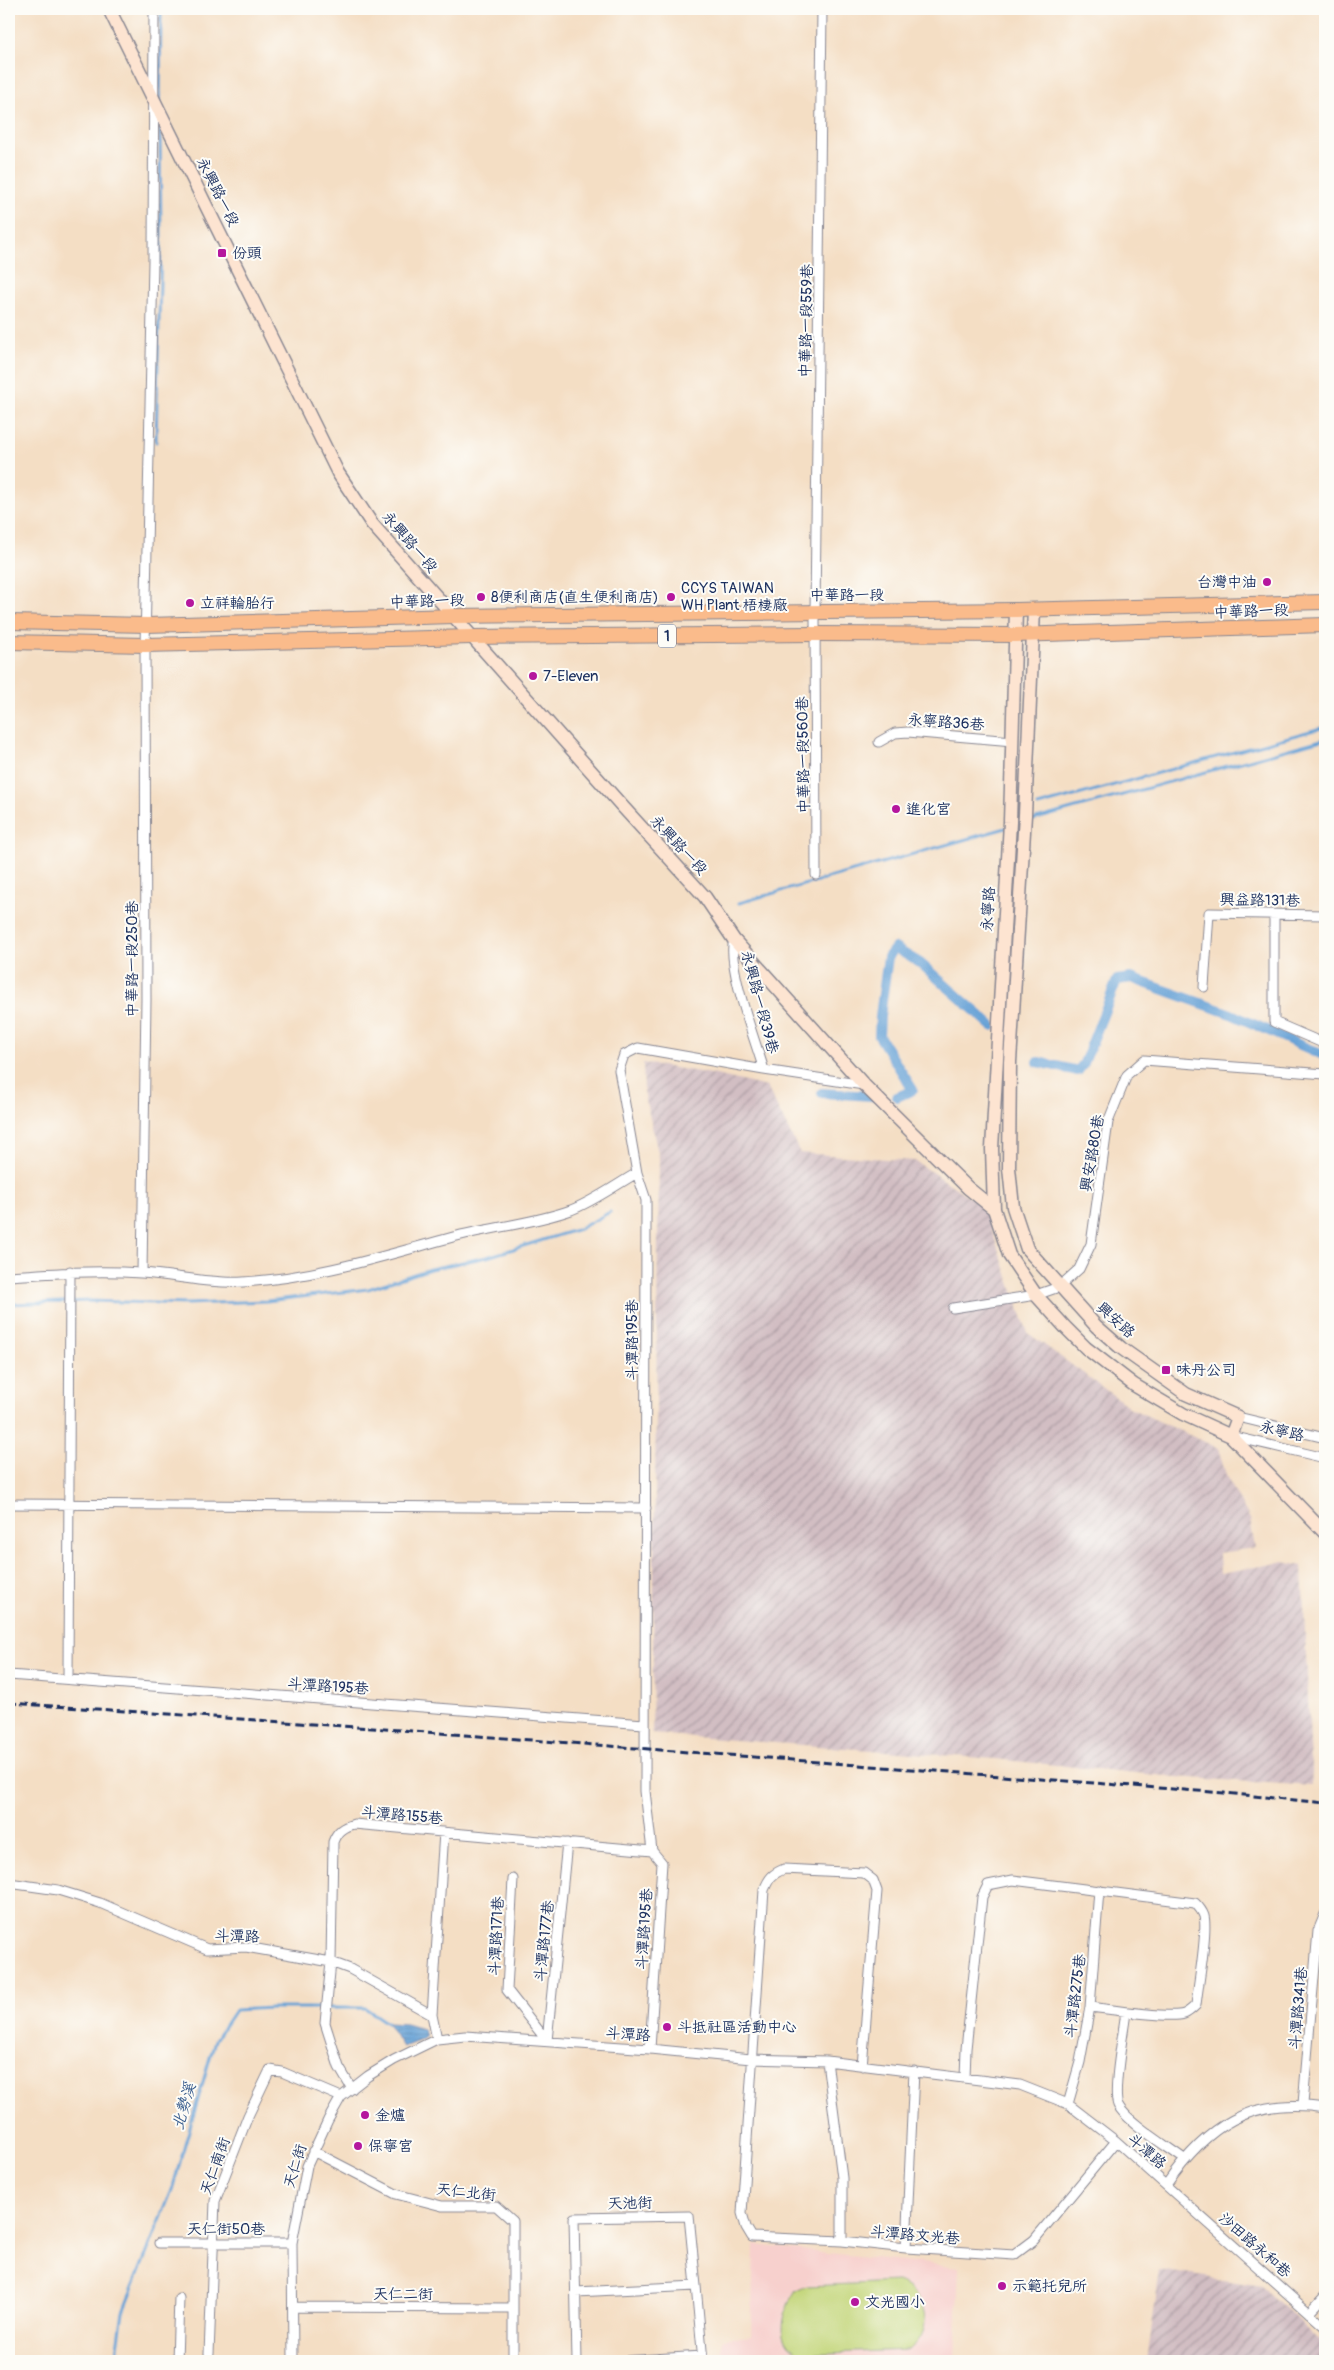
<svg xmlns="http://www.w3.org/2000/svg" width="1334" height="2370" viewBox="0 0 1334 2370" font-family="Pangolin,'LXGW WenKai TC',sans-serif">
<style>
.built{fill:#f7d0cd}
.industrial{fill:url(#industrial-furrows)}
.green{fill:#c2d578;stroke:#6e826b}
.water{fill:url(#water-rules);stroke:#40689a}
.lines{fill:none;stroke-linecap:round;stroke-linejoin:round}
.stream{stroke:#66a1d6;stroke-width:3}
.canal{stroke:#66a1d6;stroke-width:10}
.street-casing{stroke:#888691;stroke-width:11}
.secondary-casing{stroke:#888691;stroke-width:15}
.primary-casing{stroke:#888691;stroke-width:16}
.street{stroke:#fff;stroke-width:9}
.secondary{stroke:#fde4d1;stroke-width:12}
.primary{stroke:#fabb8b;stroke-width:14}
.rail{stroke:#1b2f5e;stroke-width:3;stroke-dasharray:8 4;stroke-linecap:butt}
.poi-dot{fill:#b5179e;stroke:#fdfcf7;stroke-width:2}
.labels{text-anchor:middle;stroke-width:4;stroke-linejoin:round;paint-order:stroke}
.shield{fill:#fdfcf7;stroke:#5f6c8c;stroke-width:1}
.shield-label{font-size:14px;font-weight:bold;fill:#1b2f5e}
.street-label{font-size:15px;fill:#1b2f5e;stroke:#fdfcf7}
.poi-label{font-size:15px;fill:#1b2f5e;stroke:#fdfcf7;text-anchor:start}
.water-label{font-size:16px;font-style:italic;fill:#395d8e;stroke:#fdfcf7}
</style>
<defs>
<pattern id="industrial-furrows" width="10" height="10" patternUnits="userSpaceOnUse" patternTransform="scale(1.25)"><rect width="10" height="10" fill="#d2bec3"/><path d="M-1 1l2-2M0 10L10 0M9 11l2-2" fill="none" stroke="#aa9ba2"/></pattern>
<pattern id="water-rules" width="6" height="5" patternUnits="userSpaceOnUse" patternTransform="scale(1.25)"><rect width="6" height="5" fill="#66a1d6"/><path d="M0 2.5h6" fill="none" stroke="#5384b1"/></pattern>
</defs>
<rect width="100%" height="100%" fill="#fdfcf7"/>
<filter id="ink" filterUnits="userSpaceOnUse"><feTurbulence type="fractalNoise" baseFrequency=".02" numOctaves="2"/><feDisplacementMap in="SourceGraphic" scale="10" xChannelSelector="R" yChannelSelector="G"/><feConvolveMatrix kernelMatrix="1 2 1 2 8 2 1 2 1" color-interpolation-filters="sRGB"/></filter>
<filter id="wash" filterUnits="userSpaceOnUse"><feTurbulence type="fractalNoise" baseFrequency=".0096" numOctaves="4" result="noise"/><feDisplacementMap in="SourceGraphic" scale="20" xChannelSelector="R" yChannelSelector="G"/><feGaussianBlur stdDeviation="1.12" result="paint"/><feColorMatrix in="noise" values="0 0 0 0 0 0 0 0 0 0 0 0 0 0 0 0 0 1.4 0 .05"/><feComposite in="paint" operator="in"/></filter>
<g filter="url(#wash)">
<rect width="100%" height="100%" fill="#f4dec4"/>
<path class="built" d="M754 2245 959 2267 955 2361H721L722 2339 751 2336Z"/>
<path class="industrial" d="M643 1063 712 1074 767 1087 800 1153 915 1161 983 1206 1028 1333 1132 1409 1218 1448 1227 1478 1250 1519 1255 1548 1219 1553 1220 1573 1284 1562 1302 1566 1312 1786 1176 1777 995 1759 652 1734 659 1157 644 1092Z
M1160 2270 1261 2286 1325 2344V2361H1147Z"/>
<path class="green" d="M898 2282C927 2293 936 2333 908 2350L801 2354C773 2342 783 2311 796 2291L807 2286Z"/>
<path class="water" d="M387 2023 406 2024 423 2029 426 2036 421 2040 403 2047Z"/>
<g class="lines">
<path class="stream" d="M160 101 161 9
M156 442 161 241 160 125
M1038 806 1325 727
M1029 821 1325 739
M739 903 1006 828
M9 1304 89 1301 187 1304 267 1301 368 1289 430 1269 487 1257 579 1229 610 1212
M116 2361 123 2312 172 2190 215 2040 235 2010 271 2008H365L387 2023"/>
<path class="canal" d="M1038 1062 1078 1071 1084 1063 1117 980 1131 978 1231 1014 1325 1056
M822 1093 872 1096
M897 1097 913 1090 879 1036 880 1016 888 957 895 948 920 963 992 1026"/>
</g>
</g>
<g filter="url(#ink)">
<g class="lines">
<g class="street-casing">
<path id="street" d="M879 742 895 733 908 732 1013 741
M816 875 815 612 822 9
M1274 915V1022L1325 1044
M734 940C726 964 756 1043 764 1070
M1204 987 1209 913 1325 915
M637 1173 646 1200 645 1791 652 1851 662 1863 650 2049
M142 1273 146 1000 145 645 153 261 154 9
M9 1276C53 1273 97 1270 141 1273 175 1275 208 1284 243 1282 315 1278 383 1256 453 1237 492 1227 532 1224 571 1210 594 1201 616 1185 637 1173L619 1070 624 1055 638 1048 764 1070 864 1085
M953 1308 1036 1295 1059 1287 1079 1269 1091 1244 1108 1122 1127 1075 1144 1060 1325 1074
M1238 1417 1325 1438
M1231 1436 1325 1458
M9 1504 646 1508
M9 1675 644 1724
M68 1679 70 1271
M513 1879 507 1990 547 2041
M9 1883 58 1890 100 1903 207 1949 246 1947 331 1962 350 1969 432 2015 437 2039
M1126 2012C1124 2030 1112 2091 1118 2105 1126 2121 1168 2147 1184 2159
M432 2015 444 1832
M547 2041 567 1843
M827 2061 842 2178V2241
M862 2066 877 1891 873 1880 864 1873 784 1869C772 1874 769 1878 764 1890L742 2213 746 2227 752 2237 842 2241 906 2248 1014 2255 1034 2240 1116 2141
M965 2078 966 2049 982 1897 988 1885 1013 1880 1195 1903C1199 1907 1202 1910 1204 1916 1208 1932 1198 1985 1196 2005 1192 2009 1189 2012 1184 2014 1170 2019 1107 2009 1090 2007
M352 2089 339 2067 325 2023 331 1962 333 1842C337 1831 343 1827 354 1824L652 1851
M1068 2104 1080 2062 1090 2007 1099 1890
M1303 2104 1318 1931 1325 1914
M313 2151 396 2194 442 2206H496L513 2221V2361
M1166 2185C1206 2126 1251 2096 1325 2108
M159 2243H292
M906 2248 914 2071
M576 2292 696 2286 703 2361
M293 2307 512 2308
M1309 2313 1325 2296
M209 2354 215 2201 248 2116 270 2070 282 2072 341 2097
M177 2361 179 2298
M293 2361 292 2243 307 2166 328 2120 341 2097 368 2076 394 2060 437 2039 465 2036 650 2049 751 2059 827 2061 1020 2085 1068 2104 1116 2141 1325 2327
M577 2361 574 2218 689 2216 696 2286
M622 2361 702 2356"/>
</g>
<g class="secondary-casing">
<path id="secondary" d="M109 9 338 473 372 524 622 806 705 897 734 940 864 1085 968 1188 994 1209 1009 1255 1036 1295 1065 1327 1086 1348 1134 1385 1183 1414 1231 1436 1325 1533
M1034 610 1025 815 1010 1062 1009 1168 1013 1207 1027 1249 1096 1326 1121 1348 1186 1394 1238 1417 1231 1436
M994 1209 992 1149 1010 822 1016 610"/>
</g>
<g class="primary-casing">
<path id="primary" d="M9 622 147 625 454 616 1016 610 1325 602
M9 642 145 645 472 637 815 634 1016 635 1325 625"/>
</g>
<use href="#street" class="street"/>
<use href="#secondary" class="secondary"/>
<use href="#primary" class="primary"/>
<path class="rail" d="M9 1703 400 1730 1224 1793 1325 1803"/>
</g>
</g>
<g class="poi-dot">
<rect x="217" y="248" width="10" height="10" rx="2.5"/>
<circle cx="1267" cy="582" r="5"/>
<circle cx="481" cy="597" r="5"/>
<circle cx="671" cy="597" r="5"/>
<circle cx="190" cy="603" r="5"/>
<circle cx="533" cy="676" r="5"/>
<circle cx="896" cy="809" r="5"/>
<rect x="1161" y="1365" width="10" height="10" rx="2.5"/>
<circle cx="667" cy="2027" r="5"/>
<circle cx="365" cy="2115" r="5"/>
<circle cx="358" cy="2146" r="5"/>
<circle cx="1002" cy="2286" r="5"/>
<circle cx="855" cy="2302" r="5"/>
</g>
<g class="labels">
<rect class="shield" x="658" y="624.5" width="18" height="23" rx="4"/>
<g class="shield-label">
<text x="667" y="641">1</text>
</g>
<g class="street-label">
<text transform="translate(218 192) rotate(63)" y="5">永興路一段</text>
<text transform="translate(806 321) rotate(-89)" y="5">中華路一段559巷</text>
<text transform="translate(410 542) rotate(49)" y="5">永興路一段</text>
<text x="847" y="600">中華路一段</text>
<text transform="translate(427 601) rotate(-2)" y="5">中華路一段</text>
<text transform="translate(1251 611) rotate(-2)" y="5">中華路一段</text>
<text transform="translate(946 722) rotate(4)" y="5">永寧路36巷</text>
<text transform="translate(803 755) rotate(-91)" y="5">中華路一段560巷</text>
<text transform="translate(679 845) rotate(47)" y="5">永興路一段</text>
<text transform="translate(1260 900) rotate(1)" y="5">興益路131巷</text>
<text transform="translate(988 909) rotate(-87)" y="5">永寧路</text>
<text transform="translate(132 959) rotate(-90)" y="5">中華路一段250巷</text>
<text transform="translate(760 1002) rotate(75)" y="5">永興路一段39巷</text>
<text transform="translate(1092 1153) rotate(-80)" y="5">興安路80巷</text>
<text transform="translate(1116 1320) rotate(42)" y="5">興安路</text>
<text transform="translate(632 1340) rotate(-90)" y="5">斗潭路195巷</text>
<text transform="translate(1282 1431) rotate(13)" y="5">永寧路</text>
<text transform="translate(328 1686) rotate(4)" y="5">斗潭路195巷</text>
<text transform="translate(402 1815) rotate(5)" y="5">斗潭路155巷</text>
<text transform="translate(644 1929) rotate(-86)" y="5">斗潭路195巷</text>
<text transform="translate(237 1936) rotate(1)" y="5">斗潭路</text>
<text transform="translate(496 1936) rotate(-87)" y="5">斗潭路171巷</text>
<text transform="translate(544 1941) rotate(-84)" y="5">斗潭路177巷</text>
<text transform="translate(1075 1996) rotate(-83)" y="5">斗潭路275巷</text>
<text transform="translate(1298 2008) rotate(-85)" y="5">斗潭路341巷</text>
<text transform="translate(628 2034) rotate(4)" y="5">斗潭路</text>
<text transform="translate(1147 2151) rotate(41)" y="5">斗潭路</text>
<text transform="translate(215 2166) rotate(-70)" y="5">天仁南街</text>
<text transform="translate(295 2166) rotate(-73)" y="5">天仁街</text>
<text transform="translate(466 2192) rotate(6)" y="5">天仁北街</text>
<text transform="translate(630 2203) rotate(-1)" y="5">天池街</text>
<text x="226" y="2234">天仁街50巷</text>
<text transform="translate(915 2235) rotate(5)" y="5">斗潭路文光巷</text>
<text transform="translate(1255 2245) rotate(41)" y="5">沙田路永和巷</text>
<text x="403" y="2299">天仁二街</text>
</g>
<g class="poi-label">
<text x="232" y="258">份頭</text>
<text x="1257" y="587" text-anchor="end">台灣中油</text>
<text x="681" y="593">CCYS TAIWAN<tspan x="681" dy="17">WH Plant 梧棲廠</tspan></text>
<text x="491" y="602">8便利商店(直生便利商店)</text>
<text x="200" y="608">立祥輪胎行</text>
<text x="543" y="681">7-Eleven</text>
<text x="906" y="814">進化宮</text>
<text x="1176" y="1375">味丹公司</text>
<text x="677" y="2032">斗抵社區活動中心</text>
<text x="375" y="2120">金爐</text>
<text x="368" y="2151">保寧宮</text>
<text x="1012" y="2291">示範托兒所</text>
<text x="865" y="2307">文光國小</text>
</g>
<g class="water-label">
<text transform="translate(183 2106) rotate(-74)" y="6">北勢溪</text>
</g>
</g>
<rect width="1334" height="2370" fill="none" stroke="#fdfcf7" stroke-width="30"/>
</svg>
